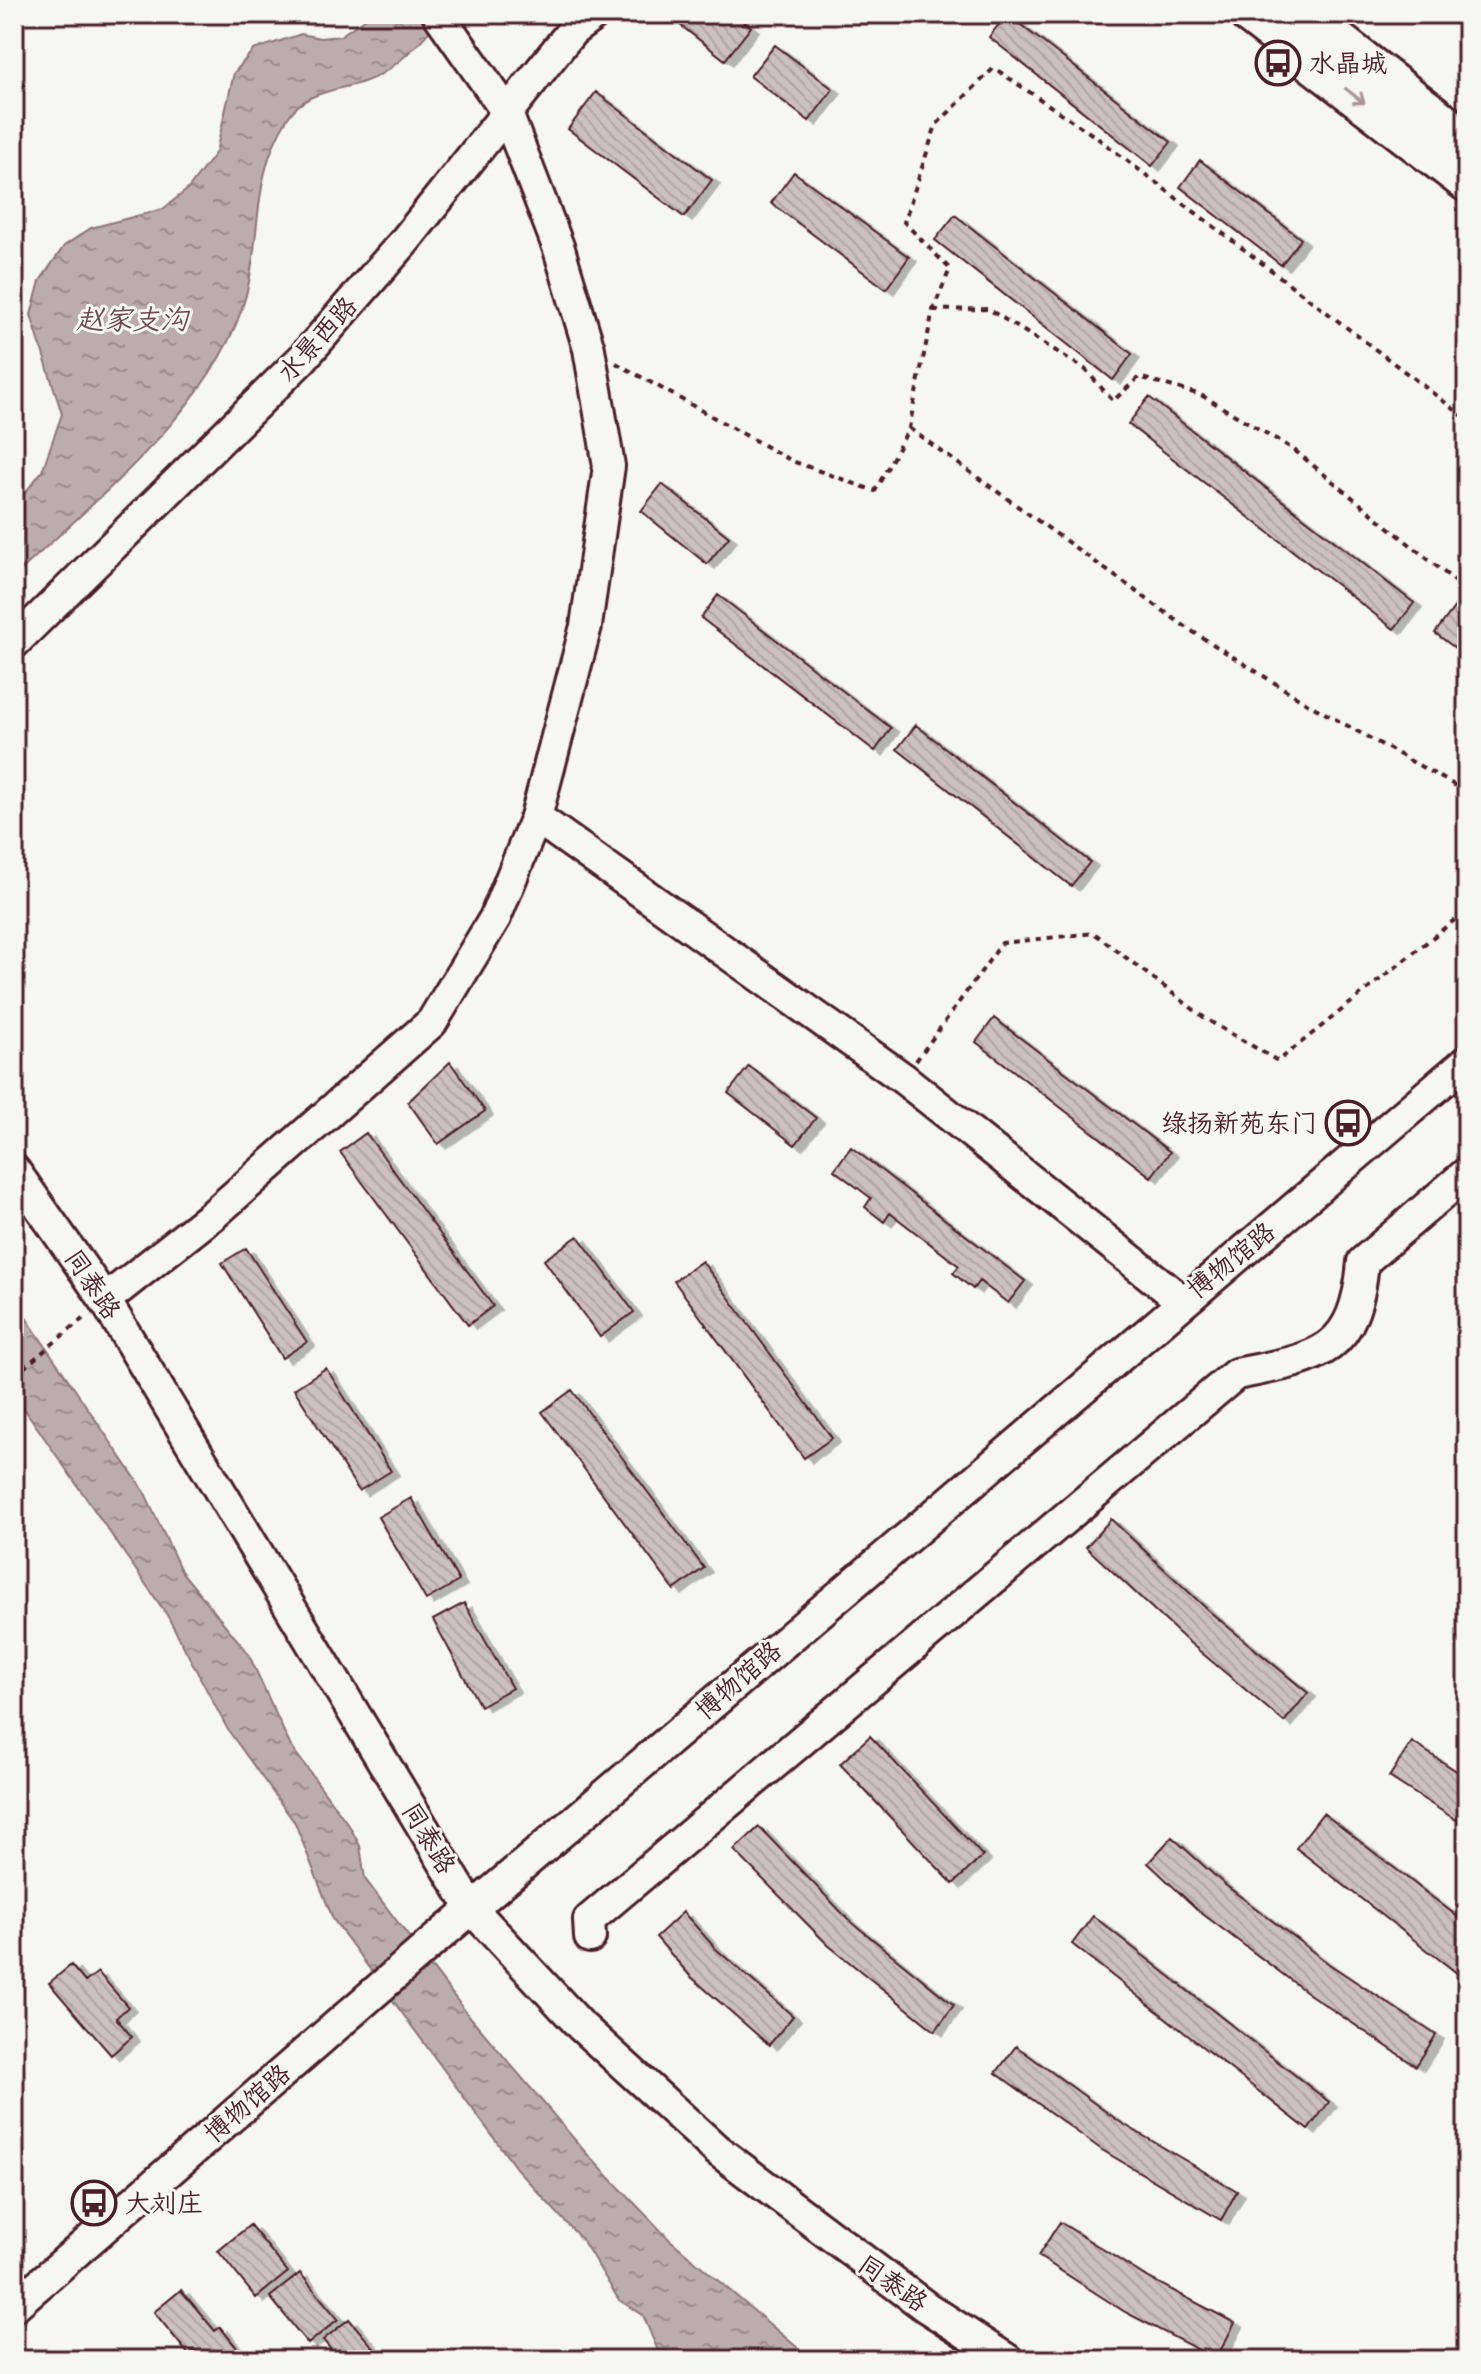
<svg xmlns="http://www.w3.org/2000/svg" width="1481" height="2374" viewBox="0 0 1481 2374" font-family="Kalam,'LXGW WenKai TC',sans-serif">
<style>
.water{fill:url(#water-ripples);stroke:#8e747a;stroke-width:2}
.building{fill:url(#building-back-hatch);stroke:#4a1f2b;stroke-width:2;filter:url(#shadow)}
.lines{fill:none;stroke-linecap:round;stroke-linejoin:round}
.minor-casing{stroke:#4a1f2b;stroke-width:36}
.major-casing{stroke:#4a1f2b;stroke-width:44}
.path{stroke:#4a1f2b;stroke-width:4;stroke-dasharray:6 6;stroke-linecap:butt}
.minor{stroke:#f6f6f2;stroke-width:30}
.major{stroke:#f6f6f2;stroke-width:38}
.oneway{stroke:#a99598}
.labels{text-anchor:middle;stroke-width:6;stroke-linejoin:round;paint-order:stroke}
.poi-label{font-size:26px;fill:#4a1f2b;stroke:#f6f6f2;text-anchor:start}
.street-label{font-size:26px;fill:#4a1f2b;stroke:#f6f6f2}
.water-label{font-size:28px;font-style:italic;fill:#6c4a52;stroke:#f6f6f2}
</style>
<defs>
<pattern id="water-ripples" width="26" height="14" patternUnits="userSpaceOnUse" patternTransform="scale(2)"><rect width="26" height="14" fill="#bbadae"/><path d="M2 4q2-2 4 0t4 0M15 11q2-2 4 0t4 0" fill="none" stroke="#9a8c8e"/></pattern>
<pattern id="building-back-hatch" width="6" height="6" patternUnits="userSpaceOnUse" patternTransform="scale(2)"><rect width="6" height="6" fill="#ccc1c0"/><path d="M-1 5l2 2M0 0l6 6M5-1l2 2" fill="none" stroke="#b1a5a5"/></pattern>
<filter id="shadow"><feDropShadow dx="8" dy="4.5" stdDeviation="0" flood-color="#0004"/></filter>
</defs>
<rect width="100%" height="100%" fill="#f6f6f2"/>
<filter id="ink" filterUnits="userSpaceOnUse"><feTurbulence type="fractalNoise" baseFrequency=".0125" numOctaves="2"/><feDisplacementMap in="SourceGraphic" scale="16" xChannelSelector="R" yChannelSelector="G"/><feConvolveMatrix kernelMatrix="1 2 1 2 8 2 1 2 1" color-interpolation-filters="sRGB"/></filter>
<g filter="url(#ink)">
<path class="water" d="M372 14H443C428 35 405 59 383 73 351 93 309 84 287 119 251 176 262 234 246 295 218 403 94 501 14 577V507L42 471 62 414 31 315 40 281 64 246 91 228 163 209 188 189 216 152 234 73 253 50 301 34 320 38 340 36Z
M14 1300 144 1491 181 1571 248 1653 290 1745 350 1827 360 1846 365 1879 466 2012 586 2153 669 2239 812 2360H683L658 2351 643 2315 619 2300 583 2241 516 2168 333 1919 295 1823 228 1730 167 1615 14 1394Z"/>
<path class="building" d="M672 14H734L751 27 725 60 670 17Z
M1007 14 1171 142 1152 166 989 37Z
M775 45 833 89 809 121 750 76Z
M596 92 712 180 684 217 568 129Z
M1200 160 1301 239 1281 265 1180 187Z
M794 172 909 257 886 289 771 203Z
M955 215 1132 354 1113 380 935 240Z
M1149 397 1414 603 1394 629 1128 424Z
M662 484 729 537 707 564 641 511Z
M718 595 891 728 875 751 701 618Z
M1456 605 1467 614V657L1435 633Z
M916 725 1090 862 1071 886 897 749Z
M994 1018 1170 1152 1151 1177 976 1042Z
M450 1062 485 1111 438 1144 408 1102Z
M749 1066 816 1118 795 1145 728 1093Z
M366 1133 493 1306 468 1325 340 1152Z
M851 1147 1025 1281 1008 1303 979 1281 973 1289 953 1273 959 1266 890 1213 884 1222 865 1207 871 1198 834 1170Z
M578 1236 634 1312 600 1337 544 1260Z
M246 1248 307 1342 282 1358 222 1263Z
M702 1261 832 1438 804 1458 674 1281Z
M326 1368 391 1471 359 1491 294 1389Z
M572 1390 704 1568 674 1590 542 1412Z
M411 1498 459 1581 426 1600 378 1517Z
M1111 1519 1209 1611 1308 1693 1284 1722 1184 1638 1086 1547Z
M464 1603 512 1688 480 1706 433 1620Z
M870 1736 983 1856 953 1884 840 1764Z
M1412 1742 1467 1778V1827L1389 1777Z
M1323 1813 1467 1924V1981L1296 1848Z
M759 1827 849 1920 954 2005 935 2031 828 1945 734 1850Z
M1172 1837 1224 1884 1329 1964 1436 2035 1416 2066 1309 1994 1200 1912 1148 1863Z
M683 1912 716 1949 793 2016 769 2045 690 1976 656 1937Z
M1093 1916 1329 2102 1308 2130 1072 1944Z
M71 1965 85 1982 98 1972 128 2007 116 2018 132 2037 111 2055 49 1983Z
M1016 2046 1120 2122 1237 2191 1221 2220 1102 2150 996 2073Z
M1060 2222 1143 2275 1235 2323 1216 2359 1125 2312 1038 2256Z
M250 2225 288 2272 256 2298 218 2251Z
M300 2273 338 2319 308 2344 270 2297Z
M181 2290 215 2331 220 2327 247 2360H201L194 2351 189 2355 154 2312Z
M349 2319 378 2353 369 2360H339L323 2340Z"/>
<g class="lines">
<g class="minor-casing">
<path id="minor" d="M14 643 302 359 404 242 572 31 595 14
M536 817 904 1079 1181 1300
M14 1170 105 1300 472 1909 582 2027 717 2150 926 2307 1008 2360
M105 1300 214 1214 432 1022 495 918 536 817 586 626 609 466 589 349 559 249 506 111 438 14
M590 1937 589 1920 1236 1374C1318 1358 1355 1355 1363 1262L1467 1173
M14 2306 429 1945 1467 1061"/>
</g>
<g class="major-casing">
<path id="major" d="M1249 14 1467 182
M1303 14 1467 141"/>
</g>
<path class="path" d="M933 310 988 309 1085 369 1113 401 1139 377 1201 395 1293 449 1467 591
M616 363 792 461 875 491 909 428 933 310 950 269 904 222 936 125 994 68 1096 137 1467 419
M909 428 1187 628 1310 705 1467 792
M916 1061 1002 943 1094 933 1206 1019 1278 1061 1467 910
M14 1376 86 1316"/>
<use href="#minor" class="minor"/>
<use href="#major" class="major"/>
</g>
<defs><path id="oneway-shaft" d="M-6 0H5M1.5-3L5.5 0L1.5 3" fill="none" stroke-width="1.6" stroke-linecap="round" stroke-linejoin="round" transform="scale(2)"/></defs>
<use class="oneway" href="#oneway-shaft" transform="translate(1355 96) rotate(38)"/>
</g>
<defs>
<g id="bus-ring" transform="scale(2.3)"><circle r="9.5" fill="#f6f6f2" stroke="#4a1f2b" stroke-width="1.5"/><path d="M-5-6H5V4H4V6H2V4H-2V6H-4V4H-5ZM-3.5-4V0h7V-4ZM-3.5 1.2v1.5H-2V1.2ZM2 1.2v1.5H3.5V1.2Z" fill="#4a1f2b"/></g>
</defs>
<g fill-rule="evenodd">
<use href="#bus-ring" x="1278" y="63"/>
<use href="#bus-ring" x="1348" y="1123"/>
<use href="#bus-ring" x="94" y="2203"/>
</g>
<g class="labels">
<g class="poi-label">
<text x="1309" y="72">水晶城</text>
<text x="1317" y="1132" text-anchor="end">绿扬新苑东门</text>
<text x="125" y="2212">大刘庄</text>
</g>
<g class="street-label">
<text transform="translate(317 339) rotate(-48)" y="9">水景西路</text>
<text transform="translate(1231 1260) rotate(-39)" y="9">博物馆路</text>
<text transform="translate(93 1284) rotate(56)" y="9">同泰路</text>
<text transform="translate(738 1680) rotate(-41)" y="9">博物馆路</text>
<text transform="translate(429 1838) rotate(59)" y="9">同泰路</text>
<text transform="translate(247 2103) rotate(-41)" y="9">博物馆路</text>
<text transform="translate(893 2283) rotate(35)" y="9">同泰路</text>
</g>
<g class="water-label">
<text x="132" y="329">赵家支沟</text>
</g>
</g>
<rect width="1481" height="2374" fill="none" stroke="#f6f6f2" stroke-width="48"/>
<rect x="24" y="24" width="1433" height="2326" fill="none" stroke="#4a1f2b" stroke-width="3" filter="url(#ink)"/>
</svg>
